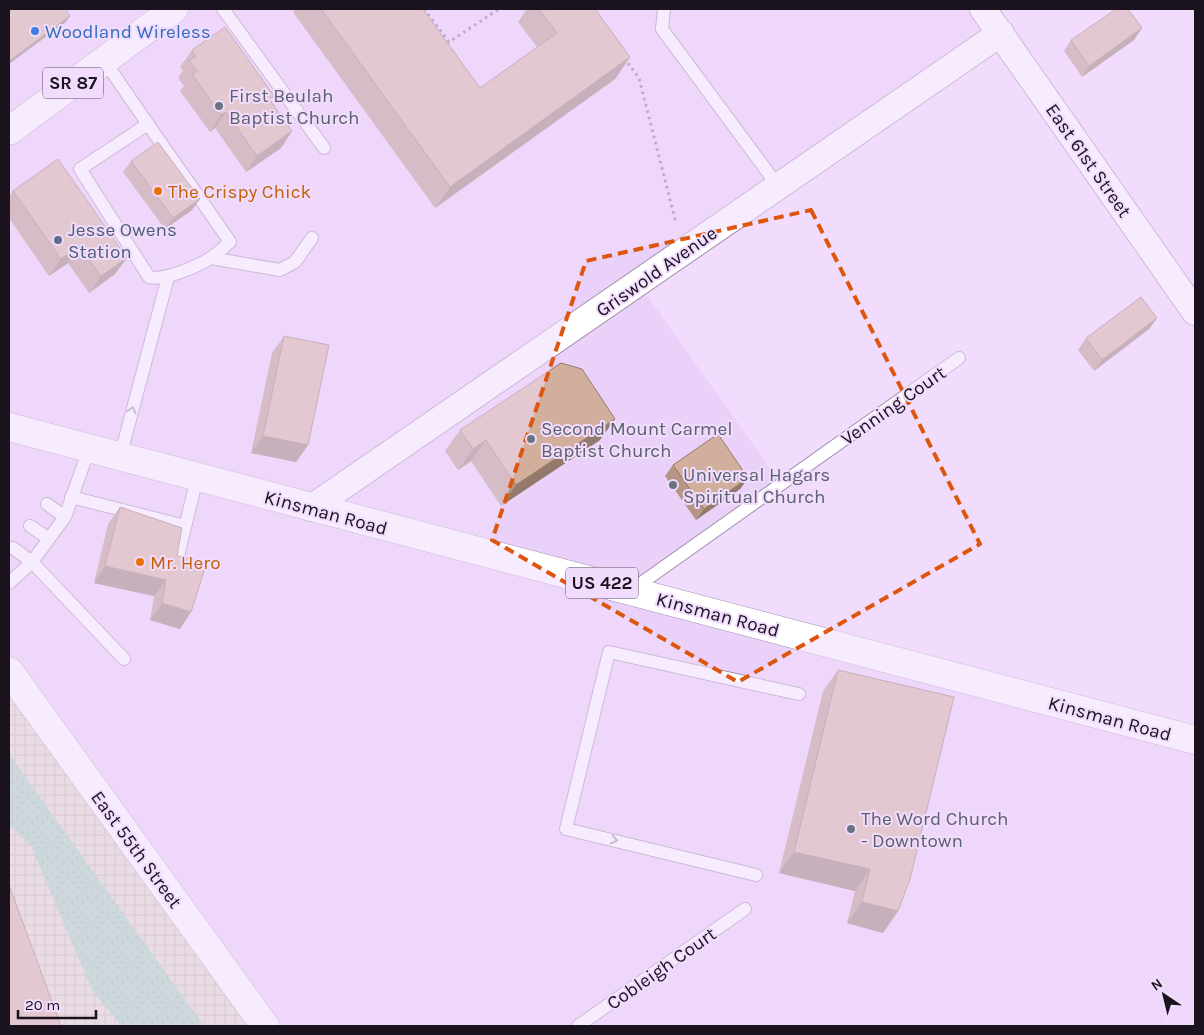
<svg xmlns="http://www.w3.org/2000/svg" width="1204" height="1035" viewBox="0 0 1204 1035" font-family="Karla,sans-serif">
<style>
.built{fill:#ead1f9}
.industrial{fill:url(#industrial-grid)}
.grass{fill:url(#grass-dots)}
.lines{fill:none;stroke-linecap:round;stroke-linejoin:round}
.lane-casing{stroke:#a28ead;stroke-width:14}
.street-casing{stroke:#a28ead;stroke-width:28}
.primary-casing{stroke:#a28ead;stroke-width:29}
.path{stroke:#7c6f84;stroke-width:3;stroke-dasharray:2.5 4;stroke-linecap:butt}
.lane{stroke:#fff;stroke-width:12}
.street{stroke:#fff;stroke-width:26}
.primary{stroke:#fff;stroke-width:28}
.wall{fill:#b59686}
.shaded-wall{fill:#937a6d}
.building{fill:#d2ae9c;stroke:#937a6d}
.oneway{stroke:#98959a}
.marked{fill:none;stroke:#de560d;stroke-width:4;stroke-dasharray:10 6;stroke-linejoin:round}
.shop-dot{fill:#3f7fe0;stroke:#f1dcfd;stroke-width:2}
.worship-dot{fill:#6b7280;stroke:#f1dcfd;stroke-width:2}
.food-dot{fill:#e8710a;stroke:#f1dcfd;stroke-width:2}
.service-dot{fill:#5c6f8a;stroke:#f1dcfd;stroke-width:2}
.labels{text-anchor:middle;stroke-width:4;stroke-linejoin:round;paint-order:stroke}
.shield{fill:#f1dcfd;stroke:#5a4f61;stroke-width:1}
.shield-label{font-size:18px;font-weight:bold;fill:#1a131e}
.shop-label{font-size:19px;fill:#366cbe;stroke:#f1dcfd;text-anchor:start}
.worship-label{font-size:19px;fill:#5b616d;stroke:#f1dcfd;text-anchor:start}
.street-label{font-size:19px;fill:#1a131e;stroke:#f1dcfd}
.food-label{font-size:19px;fill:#c56008;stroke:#f1dcfd;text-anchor:start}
.service-label{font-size:19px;fill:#4e5e75;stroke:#f1dcfd;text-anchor:start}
</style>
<defs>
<pattern id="industrial-grid" width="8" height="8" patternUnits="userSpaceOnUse" patternTransform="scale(1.25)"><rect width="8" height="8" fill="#e3dbc5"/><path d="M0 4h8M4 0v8" fill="none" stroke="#c2bba9"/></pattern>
<pattern id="grass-dots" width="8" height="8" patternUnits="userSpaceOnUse" patternTransform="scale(1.25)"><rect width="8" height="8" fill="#a3d2b6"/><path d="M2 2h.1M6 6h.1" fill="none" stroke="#8cb39c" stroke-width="1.8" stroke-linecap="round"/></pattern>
</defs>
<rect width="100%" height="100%" fill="#f1dcfd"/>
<path class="built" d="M9 9H983L1001 33 638 283 781 484 632 591 1195 740V1026H265L9 671Z"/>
<path class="industrial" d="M9 671 265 1026H9Z"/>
<path class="grass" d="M9 754 204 1026H121L92 990 31 846 13 829 9 828Z"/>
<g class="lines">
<g class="lane-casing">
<path id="lane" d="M223 9 324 148
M664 9 662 29 778 186
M104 60C145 121 188 181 230 242 224 247 218 253 212 257 199 266 164 281 149 277L80 169 148 124
M211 258 280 270 295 262 312 238
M120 457 168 277
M71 497 185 526
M47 504 65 517
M30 526 49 539
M13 548 32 562 124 659
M176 564 197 478
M9 583 32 562 65 517 89 449
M633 589 959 358
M756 875 566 829 609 652 799 694
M578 1026 745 909"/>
</g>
<g class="street-casing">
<path id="street" d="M983 9 1195 312
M311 508 1001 33"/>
</g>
<g class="primary-casing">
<path id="primary" d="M9 131 174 9
M9 427 1195 740
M9 671 265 1026"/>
</g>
<path class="path" d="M424 9 449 42 499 9
M624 58 639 78 676 223"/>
<use href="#lane" class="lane"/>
<use href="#street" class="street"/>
<use href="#primary" class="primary"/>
</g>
<path class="wall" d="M295 9H423L480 88 537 47 518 22 527 9H595L630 57 615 79 435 208 293 12Z
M1142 28 1134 40 1082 77 1064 51 1071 40Z
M192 50 271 101 292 131 281 148 246 172 215 128 210 132 180 91 184 86 178 78 183 70 180 67Z
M131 161 192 210 165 229 123 172Z
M13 191 115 274 89 293 68 263 49 276 9 218V197Z
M1157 318 1149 329 1094 371 1078 350 1086 338Z
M284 336 308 445 296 462 251 453 272 353Z
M460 430 600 440 501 506 471 461 458 470 445 451Z
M673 465 748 478 740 489 696 520 665 476Z
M120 507 177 556 180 629 150 620 154 596 94 583 108 524Z
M838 670 898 911 883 933 847 923 855 891 779 873 823 691Z"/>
<path class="shaded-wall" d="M70 16 66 22 9 64V61Z
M1142 28 1134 40 1082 77 1089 66Z
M630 57 615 79 435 208 450 187Z
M226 112 215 128 210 132 221 115Z
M292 131 281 148 246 172 257 156Z
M200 199 192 210 165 229 173 218Z
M79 246 68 263 49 276 61 259Z
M127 258 115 274 89 293 101 276Z
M1157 318 1149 329 1094 371 1102 360Z
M615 419 600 440 501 506 516 485Z
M263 436 308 445 296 462 251 453Z
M486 440 471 461 458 470 473 449Z
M748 478 740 489 696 520 704 509Z
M105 566 166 580 154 596 94 583Z
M162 603 191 612 180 629 150 620Z
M794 852 870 869 855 891 779 873Z
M862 902 898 911 883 933 847 923Z"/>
<path class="building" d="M9 9H65L70 16 9 61Z
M321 9H423L480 88 557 33 539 9H595L630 57 450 187Z
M1116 9H1128L1142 28 1089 66 1071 40Z
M225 27 274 96 269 99 292 131 257 156 226 112 221 115 192 74 197 71 189 61 196 56 192 50Z
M158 142 200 199 173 218 131 161Z
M58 159 127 258 101 276 79 246 61 259 13 191Z
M1141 297 1157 318 1102 360 1086 338Z
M284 336 329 345 308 445 263 436Z
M561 363 582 369 615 419 516 485 486 440 473 449 460 430Z
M718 434 748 478 704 509 673 465Z
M120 507 182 528 177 556 207 562 191 612 162 603 166 580 105 566Z
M838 670 954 697 910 879 898 911 862 902 870 869 794 852Z
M9 885 61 1026H9Z"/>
<defs><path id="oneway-chevron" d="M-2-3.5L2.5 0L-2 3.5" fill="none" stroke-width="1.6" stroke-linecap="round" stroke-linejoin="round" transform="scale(1.25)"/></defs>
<g class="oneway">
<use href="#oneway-chevron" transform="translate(132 410) rotate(-75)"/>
<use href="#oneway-chevron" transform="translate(614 840) rotate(13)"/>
</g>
<path d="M0 0H1204V1035H0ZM811 210 980 544 738 682 492 540 586 261Z" fill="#f1dcfd" fill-opacity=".55" fill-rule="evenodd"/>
<path class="marked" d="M811 210 980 544 738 682 492 540 586 261Z"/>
<circle class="shop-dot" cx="35" cy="31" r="5"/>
<g class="worship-dot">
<circle cx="219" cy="106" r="5"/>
<circle cx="531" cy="439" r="5"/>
<circle cx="673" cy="485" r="5"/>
<circle cx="851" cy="829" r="5"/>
</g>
<g class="food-dot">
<circle cx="158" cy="191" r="5"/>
<circle cx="140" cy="562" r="5"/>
</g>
<circle class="service-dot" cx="58" cy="240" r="5"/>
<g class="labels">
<g class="shield">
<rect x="43" y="67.5" width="60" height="31" rx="4"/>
<rect x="566" y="567.5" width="72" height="31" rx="4"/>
</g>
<g class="shield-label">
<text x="73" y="89">SR 87</text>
<text x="602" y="589">US 422</text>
</g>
<g class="shop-label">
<text x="45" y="38">Woodland Wireless</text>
</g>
<g class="worship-label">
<text x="229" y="102">First Beulah<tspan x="229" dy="22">Baptist Church</tspan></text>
<text x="541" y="435">Second Mount Carmel<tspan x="541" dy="22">Baptist Church</tspan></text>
<text x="683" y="481">Universal Hagars<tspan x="683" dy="22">Spiritual Church</tspan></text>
<text x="861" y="825">The Word Church<tspan x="861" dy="22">- Downtown</tspan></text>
</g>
<g class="street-label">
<text transform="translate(1089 160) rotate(55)" y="7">East 61st Street</text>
<text transform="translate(656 271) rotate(-35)" y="7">Griswold Avenue</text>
<text transform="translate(893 405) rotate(-35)" y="7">Venning Court</text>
<text transform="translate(326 512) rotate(15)" y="7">Kinsman Road</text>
<text transform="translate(718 614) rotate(15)" y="7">Kinsman Road</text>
<text transform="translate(1110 718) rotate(15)" y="7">Kinsman Road</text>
<text transform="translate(137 849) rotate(54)" y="7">East 55th Street</text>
<text transform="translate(661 968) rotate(-35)" y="7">Cobleigh Court</text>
</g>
<g class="food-label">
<text x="168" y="198">The Crispy Chick</text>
<text x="150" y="569">Mr. Hero</text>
</g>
<g class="service-label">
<text x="68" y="236">Jesse Owens<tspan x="68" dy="22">Station</tspan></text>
</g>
</g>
<rect width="1204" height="1035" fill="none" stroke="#1a131e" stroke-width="20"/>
<g transform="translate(1164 995) rotate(325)" stroke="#f1dcfd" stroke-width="4" paint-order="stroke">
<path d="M0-4L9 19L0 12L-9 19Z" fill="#1a131e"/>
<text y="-8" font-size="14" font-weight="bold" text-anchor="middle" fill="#1a131e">N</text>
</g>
<path d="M18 1010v8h78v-8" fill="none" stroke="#1a131e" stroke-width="2.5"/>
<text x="25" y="1010" font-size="15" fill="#1a131e" stroke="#f1dcfd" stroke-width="4" paint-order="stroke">20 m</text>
</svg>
